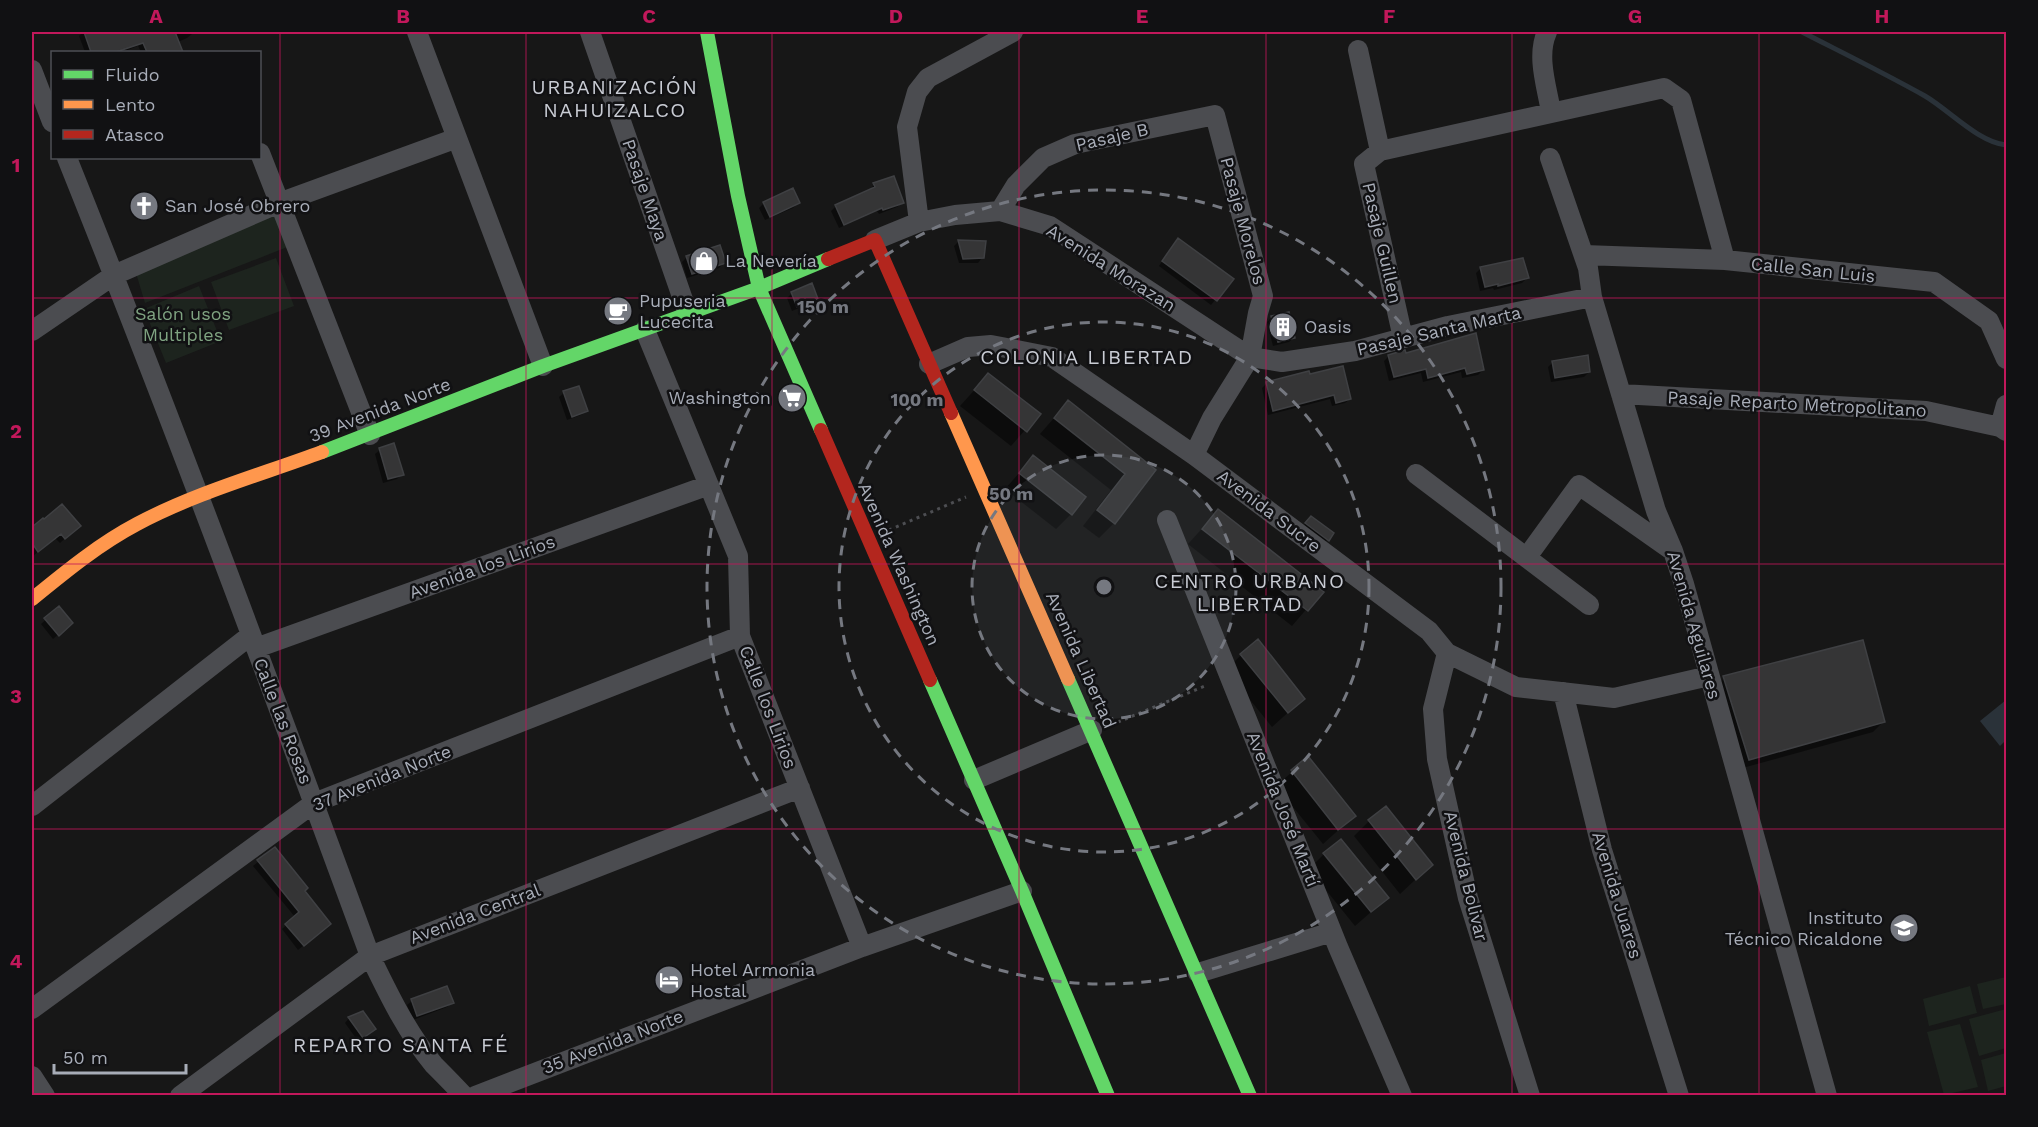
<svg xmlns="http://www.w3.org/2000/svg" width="2038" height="1127" viewBox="0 0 2038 1127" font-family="'Work Sans',sans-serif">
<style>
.green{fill:#1d241e}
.water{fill:#2a3239}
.shadow{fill:#0007}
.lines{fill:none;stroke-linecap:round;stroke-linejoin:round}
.stream{stroke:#2a3239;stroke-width:5}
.building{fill:#353536;stroke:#3f4043;stroke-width:1.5}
.path{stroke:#4d4e52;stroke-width:3;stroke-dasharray:3 4.5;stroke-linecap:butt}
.street{stroke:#4b4c50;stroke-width:20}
.fast{stroke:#63d668;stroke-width:14}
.slow{stroke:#ff974d;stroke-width:14}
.jam{stroke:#b3261e;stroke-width:14}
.grid{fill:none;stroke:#c2185b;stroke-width:1.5;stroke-opacity:0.55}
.ring{fill:none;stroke:#757880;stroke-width:3;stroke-dasharray:10 8}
.labels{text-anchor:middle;stroke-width:5;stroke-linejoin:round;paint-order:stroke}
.street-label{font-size:18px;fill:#a8adb8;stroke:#111113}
.poi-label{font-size:18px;fill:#a8adb8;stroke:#111113;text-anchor:start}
.park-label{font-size:18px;fill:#7fa381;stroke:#111113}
.neighbourhood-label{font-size:20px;letter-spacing:1.5px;fill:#c9ccd4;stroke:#111113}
.centre{fill:#757880;stroke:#111113;stroke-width:3}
.ring-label{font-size:18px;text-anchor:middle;font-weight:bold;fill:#757880;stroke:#111113;stroke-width:5;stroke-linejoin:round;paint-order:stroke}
.neatline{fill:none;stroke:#c2185b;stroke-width:2}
.grid-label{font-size:20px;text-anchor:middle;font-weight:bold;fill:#c2185b}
</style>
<rect width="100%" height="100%" fill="#171717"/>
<path class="green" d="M281 209 295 244 145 303 136 273Z
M276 258 294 306 229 330 211 282Z
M199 286 221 341 166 363 144 309Z
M2006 977V1004L1983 1009 1977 984Z
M1970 986 1977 1013 1929 1026 1923 999Z
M2006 1009V1048L1979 1056 1969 1019Z
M1960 1024 1978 1087 1944 1095 1927 1032Z
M2006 1053V1086L1988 1091 1981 1060Z"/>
<path class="water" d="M2006 700V740L2000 746 1980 721Z"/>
<path class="shadow" d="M83 32H191L192 34 187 38 178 42 182 52H141L138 46 122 52H85L79 36Z
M874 184 902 203 897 207 879 214 877 211 839 228 831 211 836 206 870 191Z
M764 203H798L793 208 765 220 759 208Z
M959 241 982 258 978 263H959L954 246Z
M1173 245 1232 279 1211 305 1159 266Z
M687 257 724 263 719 268 687 278 682 262Z
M1481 268 1527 278 1522 283 1494 290 1493 288 1480 291 1476 273Z
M792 293 816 299 811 303 792 311 787 298Z
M610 308 626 315 612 321 608 310Z
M1272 317 1294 337 1289 342 1273 346 1267 322Z
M1389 356 1483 370 1478 375 1462 378 1461 372 1423 382 1421 373 1389 381 1384 361Z
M1553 362 1589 372 1584 377 1551 382 1548 367Z
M1308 373 1350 399 1345 403 1332 406 1330 399 1268 415 1262 388 1267 383Z
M988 375 1039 414 1011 446 960 406Z
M564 393 586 411 581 415 567 420 559 397Z
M1068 402 1154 470 1114 523 1099 538 1083 526 1111 490 1040 434Z
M380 450 402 474 397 479 383 483 375 454Z
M1033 457 1071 514 1056 529 1005 489Z
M1218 511 1321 592 1292 626 1188 544Z
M43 520 74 530 60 543 55 538 33 556 32 529Z
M1306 522 1332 533 1323 545 1302 529Z
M58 609 66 628 53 639 41 624Z
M1241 655 1303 699 1272 727 1226 670Z
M1724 678 1883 722 1873 732 1739 769 1714 688Z
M1308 758 1354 816 1323 844 1276 786Z
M1369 821 1431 865 1400 894 1354 836Z
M274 849 303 891 325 928 298 950 282 929 295 917 253 866Z
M1324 854 1387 898 1355 926 1309 869Z
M412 1001 452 1002 447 1007 413 1020 407 1005Z
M349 1018 369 1033 358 1041 345 1023Z"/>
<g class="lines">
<path class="stream" d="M1802 32C1843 53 1884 73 1925 96 1949 110 1978 142 2006 145"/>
</g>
<path class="building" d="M84 32H175L183 52H147L143 43 116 52H91Z
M894 176 904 203 883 210 882 208 844 225 835 205 875 187 873 183Z
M793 188 800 203 770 217 763 202Z
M1178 238 1234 279 1217 301 1162 261Z
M958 240 986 241 984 258 963 259Z
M720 245 726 263 692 274 686 256Z
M1523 258 1529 278 1498 286V284L1485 287 1480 267Z
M812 283 818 299 797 307 791 292Z
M623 302 628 315 614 320 609 307Z
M1289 312 1295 338 1278 342 1271 316Z
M1476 333 1484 370 1467 374 1465 368 1428 378 1426 369 1394 377 1388 355 1405 350 1406 353Z
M1588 355 1590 372 1555 378 1552 361Z
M1343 366 1351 399 1336 403 1334 395 1273 411 1266 382 1309 371 1310 374Z
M988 373 1041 414 1027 432 974 390Z
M579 386 588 411 572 417 563 391Z
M1068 400 1156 470 1115 524 1097 510 1125 474 1054 418Z
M394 443 404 475 388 479 379 448Z
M1033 455 1086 497 1072 515 1019 473Z
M62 504 81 526 65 539 61 534 38 552 32 543V527L43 518 44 519Z
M1218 509 1324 592 1308 611 1202 529Z
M1311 516 1334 533 1329 541 1305 523Z
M59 606 73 623 59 636 44 618Z
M1258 639 1305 699 1288 713 1240 654Z
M1863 640 1885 722 1749 760 1723 676Z
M1308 756 1356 816 1338 830 1291 770Z
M1386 806 1433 865 1416 880 1368 820Z
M1341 839 1389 898 1371 912 1323 853Z
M275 847 308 888 305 891 331 924 304 946 285 924 299 912 257 860Z
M447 986 454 1003 417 1016 411 999Z
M363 1011 376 1029 363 1038 348 1017Z"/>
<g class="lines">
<path class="path" d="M889 530 966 497
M1111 725 1205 686"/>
<path class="street" d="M417 32 543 366
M590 32 688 314
M1547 32C1536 56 1547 87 1551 112
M1358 50 1380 151 1364 164 1403 338
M32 70 52 122
M1380 151 1664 88 1681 100 1725 260
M260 153 370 435
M67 158C173 422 272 689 370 956 388 993 407 1033 434 1065 444 1075 454 1085 464 1096
M1550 158 1588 268 1592 297 1656 511 1673 551 1684 584 1827 1096
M1000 211 1016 185 1043 158 1075 144 1215 115 1263 296 1258 313 1250 357 1212 418 1194 455
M919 222 907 127 917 92 928 78 1013 32
M875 240 919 222 955 215 1000 211 1050 226 1250 357 1282 362 1355 351 1448 326 1592 297
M1584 255 1725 260 1934 282 1989 321 2006 359
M645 330 738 556 740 636 862 947
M32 331 114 275 279 203 457 138
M929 364 968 347 991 345 1052 357 1194 455 1429 631 1447 653 1516 687 1614 698 1709 676
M1621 394 1926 411 2000 427 2006 431
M2000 427 2006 405
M1416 474 1589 605
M1167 520 1338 947 1402 1096
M1527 557 1579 485 1673 551
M256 648 709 485
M1447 653 1433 709 1437 759 1468 898 1530 1096
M1563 692 1602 850 1679 1096
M974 780 1092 730
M32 806 251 635
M1198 973 1332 932
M32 1009 314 803 740 636
M32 1076 45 1096
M180 1096 370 956 800 788
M475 1096 862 947 1022 891"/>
<path class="fast" d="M707 32 738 196 759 288 821 430
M322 452 543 366 759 288 828 259
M1068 679 1250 1096
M930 680 1022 891 1108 1096"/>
<path class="slow" d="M951 413 1068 679
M32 599C65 572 99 544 137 524 195 493 260 475 322 452"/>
<path class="jam" d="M828 259 875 240 951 413
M821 430 930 680"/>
</g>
<path class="grid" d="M280 32V1096M526 32V1096M772 32V1096M1019 32V1096M1266 32V1096M1512 32V1096M1759 32V1096M32 298H2006M32 564H2006M32 829H2006"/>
<circle cx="1104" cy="587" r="132" fill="#757880" fill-opacity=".12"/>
<g class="ring">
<circle cx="1104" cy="587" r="132"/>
<circle cx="1104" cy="587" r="265"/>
<circle cx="1104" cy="587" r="397"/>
</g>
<defs>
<g id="church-disc" transform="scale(1.5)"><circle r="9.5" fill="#757880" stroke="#111113"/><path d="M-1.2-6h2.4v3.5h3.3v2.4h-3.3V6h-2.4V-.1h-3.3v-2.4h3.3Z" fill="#fff"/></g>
<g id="shop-disc" transform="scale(1.5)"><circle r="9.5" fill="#757880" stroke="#111113"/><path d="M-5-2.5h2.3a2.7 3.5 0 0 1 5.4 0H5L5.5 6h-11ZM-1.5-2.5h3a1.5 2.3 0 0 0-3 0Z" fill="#fff"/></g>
<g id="cafe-disc" transform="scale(1.5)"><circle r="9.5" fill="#757880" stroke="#111113"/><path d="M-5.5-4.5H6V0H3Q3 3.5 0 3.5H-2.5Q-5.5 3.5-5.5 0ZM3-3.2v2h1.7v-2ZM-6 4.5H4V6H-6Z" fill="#fff"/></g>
<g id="building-disc" transform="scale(1.5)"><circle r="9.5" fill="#757880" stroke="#111113"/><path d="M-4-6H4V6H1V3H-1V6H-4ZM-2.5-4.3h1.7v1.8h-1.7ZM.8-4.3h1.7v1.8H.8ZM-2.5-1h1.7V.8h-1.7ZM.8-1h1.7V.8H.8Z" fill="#fff"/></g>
<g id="supermarket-disc" transform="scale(1.5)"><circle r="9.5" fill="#757880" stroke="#111113"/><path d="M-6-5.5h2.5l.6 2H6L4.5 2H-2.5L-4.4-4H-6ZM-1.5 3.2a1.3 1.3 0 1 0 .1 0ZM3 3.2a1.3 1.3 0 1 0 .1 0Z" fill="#fff"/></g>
<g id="school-disc" transform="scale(1.5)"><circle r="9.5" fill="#757880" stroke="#111113"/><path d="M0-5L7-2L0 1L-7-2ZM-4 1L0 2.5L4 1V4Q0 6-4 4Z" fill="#fff"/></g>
<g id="hotel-disc" transform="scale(1.5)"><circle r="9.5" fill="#757880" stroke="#111113"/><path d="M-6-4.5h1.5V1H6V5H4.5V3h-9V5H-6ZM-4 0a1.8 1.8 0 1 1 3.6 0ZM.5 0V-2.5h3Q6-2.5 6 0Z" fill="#fff"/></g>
</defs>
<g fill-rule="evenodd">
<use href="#church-disc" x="144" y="206"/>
<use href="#shop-disc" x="704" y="261"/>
<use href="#cafe-disc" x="618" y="311"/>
<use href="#building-disc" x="1283" y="327"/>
<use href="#supermarket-disc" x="792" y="398"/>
<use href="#school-disc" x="1904" y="928"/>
<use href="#hotel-disc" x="669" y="980"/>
</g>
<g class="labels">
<g class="street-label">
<text transform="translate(1112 137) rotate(-13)" y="6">Pasaje B</text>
<text transform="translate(645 190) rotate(71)" y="6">Pasaje Maya</text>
<text transform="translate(1243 221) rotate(75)" y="6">Pasaje Morelos</text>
<text transform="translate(1382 243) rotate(77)" y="6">Pasaje Guillen</text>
<text transform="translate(1111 268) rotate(32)" y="6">Avenida Morazan</text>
<text transform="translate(1813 270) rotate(6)" y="6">Calle San Luis</text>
<text transform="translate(1439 331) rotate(-13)" y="6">Pasaje Santa Marta</text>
<text transform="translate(1797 404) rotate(3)" y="6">Pasaje Reparto Metropolitano</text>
<text transform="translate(380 410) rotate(-21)" y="6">39 Avenida Norte</text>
<text transform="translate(1269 511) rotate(37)" y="6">Avenida Sucre</text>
<text transform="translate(899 564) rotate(66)" y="6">Avenida Washington</text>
<text transform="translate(482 567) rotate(-20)" y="6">Avenida los Lirios</text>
<text transform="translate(1694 625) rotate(74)" y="6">Avenida Aguilares</text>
<text transform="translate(1081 660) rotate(66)" y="6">Avenida Libertad</text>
<text transform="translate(768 707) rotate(69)" y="6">Calle los Lirios</text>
<text transform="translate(283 721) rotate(69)" y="6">Calle las Rosas</text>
<text transform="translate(382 778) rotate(-22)" y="6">37 Avenida Norte</text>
<text transform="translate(1283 809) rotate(68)" y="6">Avenida José Martí</text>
<text transform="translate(1466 876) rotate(76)" y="6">Avenida Bolivar</text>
<text transform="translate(1617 895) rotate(73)" y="6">Avenida Juares</text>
<text transform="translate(475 914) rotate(-21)" y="6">Avenida Central</text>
<text transform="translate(613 1042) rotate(-21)" y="6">35 Avenida Norte</text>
</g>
<g class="poi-label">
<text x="165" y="212">San José Obrero</text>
<text x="725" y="267">La Nevería</text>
<text x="639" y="307">Pupuseria<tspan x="639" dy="21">Lucecita</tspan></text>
<text x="1304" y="333">Oasis</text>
<text x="771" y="404" text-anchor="end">Washington</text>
<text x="1883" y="924" text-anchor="end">Instituto<tspan x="1883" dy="21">Técnico Ricaldone</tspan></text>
<text x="690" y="976">Hotel Armonia<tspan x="690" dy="21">Hostal</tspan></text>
</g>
<g class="park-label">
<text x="183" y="320">Salón usos<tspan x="183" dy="21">Multiples</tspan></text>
</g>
<g class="neighbourhood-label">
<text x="615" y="94">URBANIZACIÓN<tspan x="615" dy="23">NAHUIZALCO</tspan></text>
<text x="1087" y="364">COLONIA LIBERTAD</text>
<text x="1250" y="588">CENTRO URBANO<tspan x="1250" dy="23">LIBERTAD</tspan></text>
<text x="401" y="1052">REPARTO SANTA FÉ</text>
</g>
</g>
<circle cx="1104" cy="587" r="9" class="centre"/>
<g class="ring-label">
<text x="823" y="313">150 m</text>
<text x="917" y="406">100 m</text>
<text x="1011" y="500">50 m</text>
</g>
<rect width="2038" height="1127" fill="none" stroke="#111113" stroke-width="66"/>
<rect x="51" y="51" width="210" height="108" fill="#111113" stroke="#4d4f55" stroke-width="1.5"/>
<rect x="63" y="70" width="30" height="9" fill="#63d668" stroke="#4d4f55" stroke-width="1.5"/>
<text x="105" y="81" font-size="18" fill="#a8adb8">Fluido</text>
<rect x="63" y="100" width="30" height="9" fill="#ff974d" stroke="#4d4f55" stroke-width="1.5"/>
<text x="105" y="111" font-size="18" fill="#a8adb8">Lento</text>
<rect x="63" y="130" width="30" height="9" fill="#b3261e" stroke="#4d4f55" stroke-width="1.5"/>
<text x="105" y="141" font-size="18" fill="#a8adb8">Atasco</text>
<path d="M54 1064v9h132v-9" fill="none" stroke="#a8adb8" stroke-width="3"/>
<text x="63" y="1064" font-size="18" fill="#a8adb8" stroke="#111113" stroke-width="4.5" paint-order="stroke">50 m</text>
<rect x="33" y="33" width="1972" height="1061" class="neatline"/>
<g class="grid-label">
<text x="156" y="23">A</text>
<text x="403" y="23">B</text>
<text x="649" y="23">C</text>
<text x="896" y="23">D</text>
<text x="1142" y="23">E</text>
<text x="1389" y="23">F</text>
<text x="1635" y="23">G</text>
<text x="1882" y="23">H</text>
<text x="16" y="172">1</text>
<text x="16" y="438">2</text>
<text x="16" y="703">3</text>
<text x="16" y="968">4</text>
</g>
</svg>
